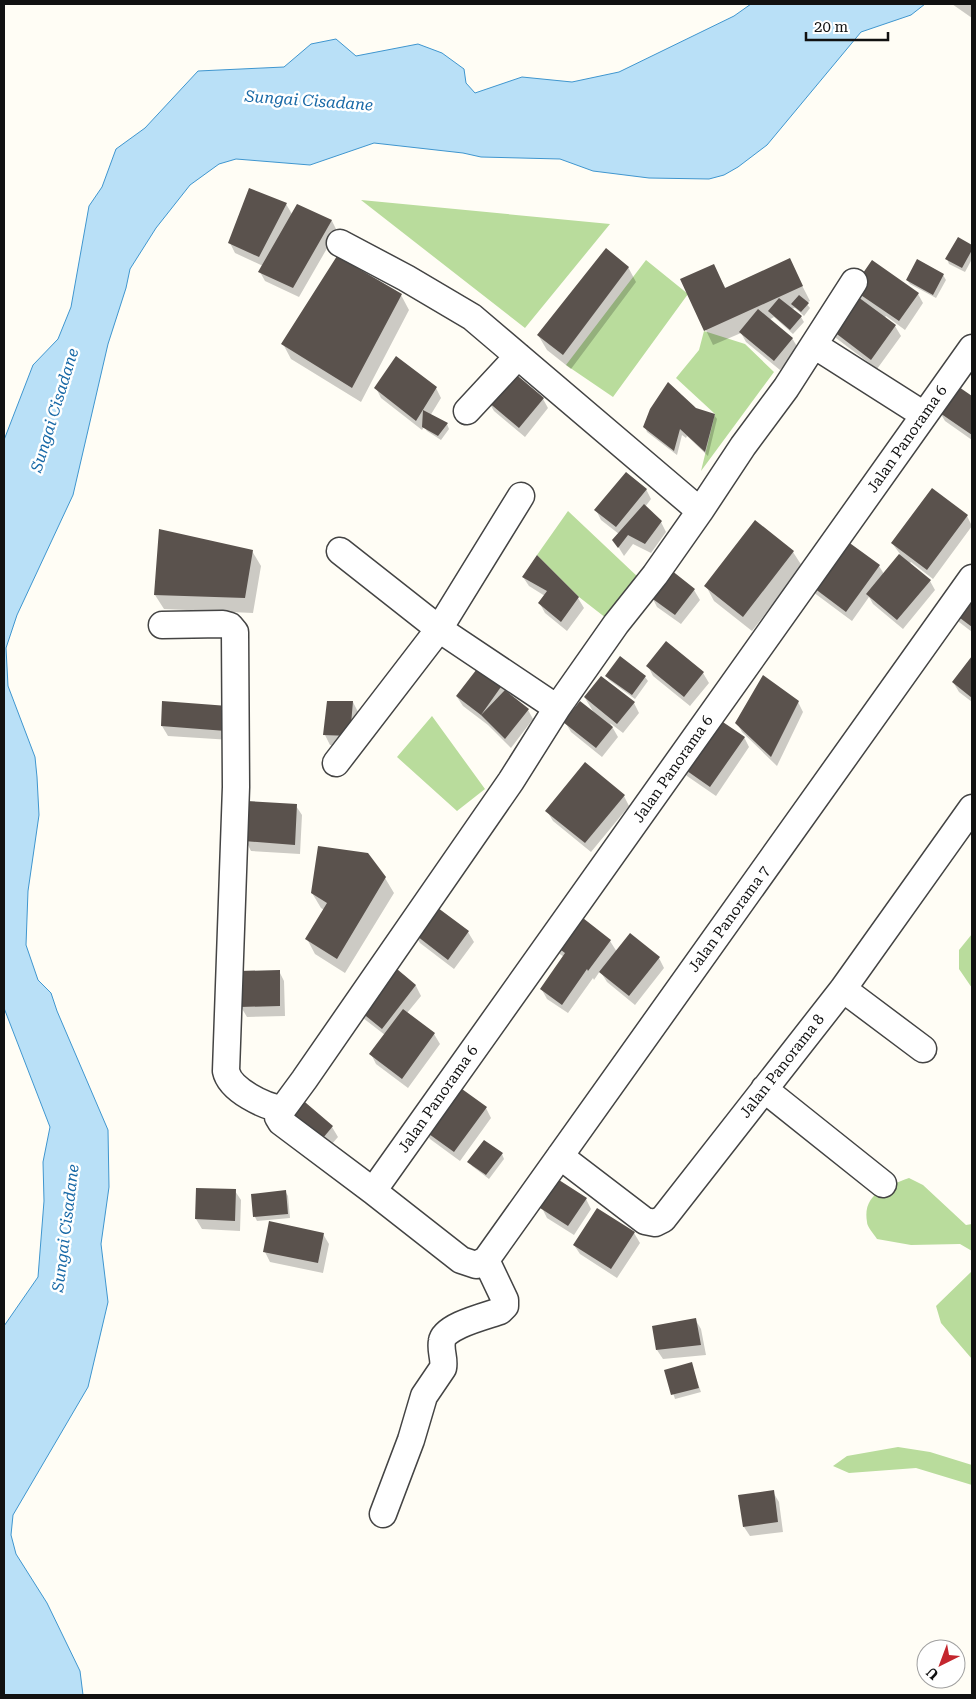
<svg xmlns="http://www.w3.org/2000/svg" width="976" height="1699" viewBox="0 0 976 1699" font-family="'Roboto Serif',serif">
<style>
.forest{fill:#b9dc9c}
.water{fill:#b9e0f7;stroke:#3f96cf}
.shadow{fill:#0003}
.building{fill:#5a524d}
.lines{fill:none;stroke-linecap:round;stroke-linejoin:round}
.street-casing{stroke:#444;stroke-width:29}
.street{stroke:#fff;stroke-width:26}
.labels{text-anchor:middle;stroke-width:5;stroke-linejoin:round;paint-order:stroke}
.street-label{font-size:15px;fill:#111;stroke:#fff}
.water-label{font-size:16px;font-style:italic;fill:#1768a6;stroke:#fff}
</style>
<rect width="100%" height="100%" fill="#fffdf5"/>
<path class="forest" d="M361 200 610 224 525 328Z
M646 260 688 294 613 397 566 365Z
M704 331 745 344 774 372 701 471 715 414 676 378 699 350Z
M568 511 639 578 606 618 579 597 537 555Z
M432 716 485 789 457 811 397 757Z
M972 934V988L959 969V950Z
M909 1178 923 1185 966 1225 972 1224V1251L960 1244 911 1245 877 1239C874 1234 867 1227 867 1222 862 1193 888 1186 909 1178Z
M972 1271V1359L941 1323 936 1306Z
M898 1447 930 1452 972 1465V1485L916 1468 849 1473 833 1466 847 1456Z"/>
<path class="water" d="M751 4H925L911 15 861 32 767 145 738 167 724 175 709 179 649 178 593 171 560 159 481 157 463 153 374 143 310 165 236 159 219 164 190 185 156 228 130 269 126 288 108 344 73 495 17 615 6 648 8 686 35 757 37 777 39 815 28 891 26 945 38 980 51 993 57 1011 108 1130 109 1187 101 1244 108 1302 88 1387 13 1515 11 1535 16 1554 47 1603 80 1671 83 1695H4V1326L38 1277 44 1201 43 1162 50 1127 4 1008V440L33 365 58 339 71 307 89 206 102 187 116 149 145 128 198 71 284 67 311 44 336 39 356 56 418 44 442 53 464 69 466 83 475 93 522 77 572 82 619 72 734 16Z"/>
<path class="shadow" d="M952 4H972V18Z
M286 204 292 214 297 205 332 221 337 231 299 297 265 281 260 272 263 266 235 253 230 243Z
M958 239 972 247V259L965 272 949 264 947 259Z
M789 260 810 301 806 303 810 308 804 316 795 308 791 309 801 317 804 322 793 334 774 317 769 320 792 338 798 348 780 370 746 342 741 333 713 345 682 280 713 265 726 289Z
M628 267 636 282 571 369 547 350 538 335Z
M943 275 946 280 936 298 910 284 907 280Z
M854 289 918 294 923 303 905 330 886 316 884 318 895 326 901 336 877 369 836 338 830 328Z
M401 295 409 310 361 402 291 359 283 344Z
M956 386 972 398V440L945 421 939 411Z
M376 388H436L441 398 430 416 447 424 449 429 441 440 427 431 424 427 422 430 381 398Z
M543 399 548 408 525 437 494 411 488 401Z
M696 410 714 415 717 419 708 456 687 436 686 438 682 435 677 455 647 432 645 427Z
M646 489 651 499 645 507 661 522 666 532 651 553 633 544 624 556 614 540 619 534 601 520 596 510Z
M967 516 972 526 933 579 911 562 909 564 930 581 935 590 903 629 873 604 869 597 852 621 813 592 808 582 879 566 884 574 900 554 892 543Z
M252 551 261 566 253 613 164 609 155 595Z
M793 552 802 566 752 631 714 601 706 586Z
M537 557 578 598 584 608 567 631 545 613 540 604 545 596 529 586 523 577Z
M972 586V632L959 622 953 612Z
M694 590 700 600 681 624 657 607 652 597Z
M666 643 703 673 709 683 690 706 653 676 648 666Z
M972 658V702L959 692 953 682Z
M607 676 645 677 648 681 635 699 609 680Z
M503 684 508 695 528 710 533 719 511 748 488 725 463 706 457 697Z
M585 698 634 703 639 713 623 733 610 723 618 737 602 757 571 732 565 722 594 713Z
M163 702 227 707 231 740 168 736 162 726Z
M328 702H353L358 712 355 746 330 745 325 735Z
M798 702 803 712 777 766 742 732 737 723Z
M744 737 749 747 716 796 687 776 681 766Z
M624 796 629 806 591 852 553 821 547 811Z
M296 806 302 815 300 854 251 851 246 841Z
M385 878 394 893 345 973 315 954 307 939 324 910 321 908 312 893Z
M468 932 474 942 454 969 420 943 414 933Z
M610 941 617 952 659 958 664 968 635 1005 607 982 600 971 594 980 593 978 568 1013 547 999 542 990 564 957 557 952 552 942Z
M391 966 416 986 421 996 407 1013 434 1034 440 1044 408 1088 376 1064 371 1054 385 1035 363 1018 358 1008Z
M279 971 284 981 285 1016 247 1017 241 1007Z
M486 1108 491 1118 460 1161 430 1139 424 1129Z
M291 1125 332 1127 338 1137 324 1153Z
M502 1154 504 1159 489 1179 472 1166 469 1162Z
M197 1189 235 1191 241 1200 240 1231 202 1229 196 1219Z
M285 1191 288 1196 290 1218 257 1221 255 1217 252 1195Z
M586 1199 591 1209 574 1235 547 1218 542 1208Z
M634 1233 640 1243 617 1278 580 1254 574 1245Z
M323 1234 329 1244 323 1273 270 1262 265 1252Z
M695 1319 701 1329 706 1355 663 1359 657 1350Z
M691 1364 701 1392 675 1399 666 1371Z
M773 1492 779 1502 783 1532 750 1536 744 1527Z"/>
<path class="building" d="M249 188 287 203 259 257 228 243Z
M297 204 332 220 293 288 258 272Z
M958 237 972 245V250L962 268 945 259Z
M606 248 629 267 563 355 537 335Z
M337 256 402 294 352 388 281 344Z
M790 258 803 286 704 331 680 279 714 264 725 288Z
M917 259 944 274 933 295 906 280Z
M872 260 919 293 899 321 852 289Z
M854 294 896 325 871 360 829 328Z
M799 295 809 303 801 312 791 304Z
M779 298 802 316 790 330 768 311Z
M758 309 793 338 774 361 739 332Z
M396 356 437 387 416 421 374 388Z
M512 371 544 398 519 428 487 401Z
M668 382 696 408 715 414 705 452 680 429 674 451 643 427 650 409Z
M956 385 972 396V435L937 411Z
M423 410 448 423 438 436 422 427Z
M626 472 647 489 616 527 594 510Z
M932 488 968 515 927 570 891 543Z
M644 504 662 521 645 544 628 535 618 548 612 540Z
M755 520 794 551 743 617 704 586Z
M159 529 253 550 245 598 154 595Z
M840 536 880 565 846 612 806 582Z
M899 554 931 580 897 620 866 594Z
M537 555 579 597 561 622 538 603 547 591 522 577Z
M671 570 695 589 675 615 650 597Z
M972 584V627L952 612Z
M666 641 704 672 684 697 646 666Z
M620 656 646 676 632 695 605 676Z
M972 656V698L952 682Z
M480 665 503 684 481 715 505 690 529 709 505 739 481 715 456 696Z
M763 675 799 701 771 757 735 723Z
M601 676 635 702 617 724 584 697Z
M162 701 228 706 226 731 161 726Z
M327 701H353L350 736 323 735Z
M580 701 613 727 596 748 563 722Z
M714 716 745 737 710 787 680 766Z
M585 762 625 795 585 843 545 811Z
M247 801 297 804 295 845 244 841Z
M318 846 368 853 386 877 337 959 305 939 327 903 311 893Z
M434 905 469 931 448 960 413 933Z
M574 911 611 940 588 971 587 969 562 1005 540 989 565 953 550 942Z
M630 933 660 957 629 996 599 972Z
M391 964 416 985 382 1029 356 1008Z
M280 970V1006L240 1007 239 971Z
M403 1009 435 1033 402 1079 369 1054Z
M455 1084 487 1107 454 1152 422 1129Z
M299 1097 333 1126 318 1144 284 1115Z
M484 1140 503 1153 486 1175 467 1162Z
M559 1180 587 1198 568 1226 540 1208Z
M196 1188 236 1189 235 1221 195 1219Z
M286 1190 288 1214 253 1217 251 1194Z
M597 1208 635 1232 611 1269 573 1245Z
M269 1221 324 1233 318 1263 263 1252Z
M696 1318 701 1345 656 1350 652 1326Z
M692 1362 699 1388 671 1395 664 1370Z
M774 1490 778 1522 743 1527 738 1495Z"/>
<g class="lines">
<g class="street-casing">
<path id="street" d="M340 243 406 278 472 317 700 511
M814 345 924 415
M467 411 518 356
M340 551 439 629 557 708
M162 625 223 624 230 626 235 632 236 787 226 1071C230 1090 265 1107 283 1109
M336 763 439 629 521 496
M843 989 923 1049
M764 1089 883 1184
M560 1156 645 1221 655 1223 663 1219 843 989 972 808
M373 1191 972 348
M486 1260 476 1265 461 1260 373 1191 281 1122 278 1117 279 1114 304 1080 511 781 557 708 616 624 655 575 700 511 743 446 786 388 854 282
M486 1260 972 578
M383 1514 411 1440 424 1396 443 1368C445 1359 440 1351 442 1341 444 1326 486 1316 500 1311L505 1306V1300L486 1260"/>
</g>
<use href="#street" class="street"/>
</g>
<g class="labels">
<g class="street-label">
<text transform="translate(907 439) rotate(-55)" y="5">Jalan Panorama 6</text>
<text transform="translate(673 769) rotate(-55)" y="5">Jalan Panorama 6</text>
<text transform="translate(729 919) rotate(-54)" y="5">Jalan Panorama 7</text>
<text transform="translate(782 1066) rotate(-52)" y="5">Jalan Panorama 8</text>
<text transform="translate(438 1099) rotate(-55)" y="5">Jalan Panorama 6</text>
</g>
<g class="water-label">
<text transform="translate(309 100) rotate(4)" y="6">Sungai Cisadane</text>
<text transform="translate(54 410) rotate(-73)" y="6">Sungai Cisadane</text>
<text transform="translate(65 1228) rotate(-83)" y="6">Sungai Cisadane</text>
</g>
</g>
<rect width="976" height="1699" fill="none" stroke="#111111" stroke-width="10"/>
<g transform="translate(941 1664) rotate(222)"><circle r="24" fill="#ffffff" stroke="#a0a0a0"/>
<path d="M0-4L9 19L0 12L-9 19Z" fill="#c4262e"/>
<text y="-8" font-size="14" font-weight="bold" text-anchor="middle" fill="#111111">U</text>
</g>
<path d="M806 32v8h82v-8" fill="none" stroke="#111111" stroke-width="2.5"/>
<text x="814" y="32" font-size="15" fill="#111111" stroke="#ffffff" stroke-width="4" paint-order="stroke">20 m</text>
</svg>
